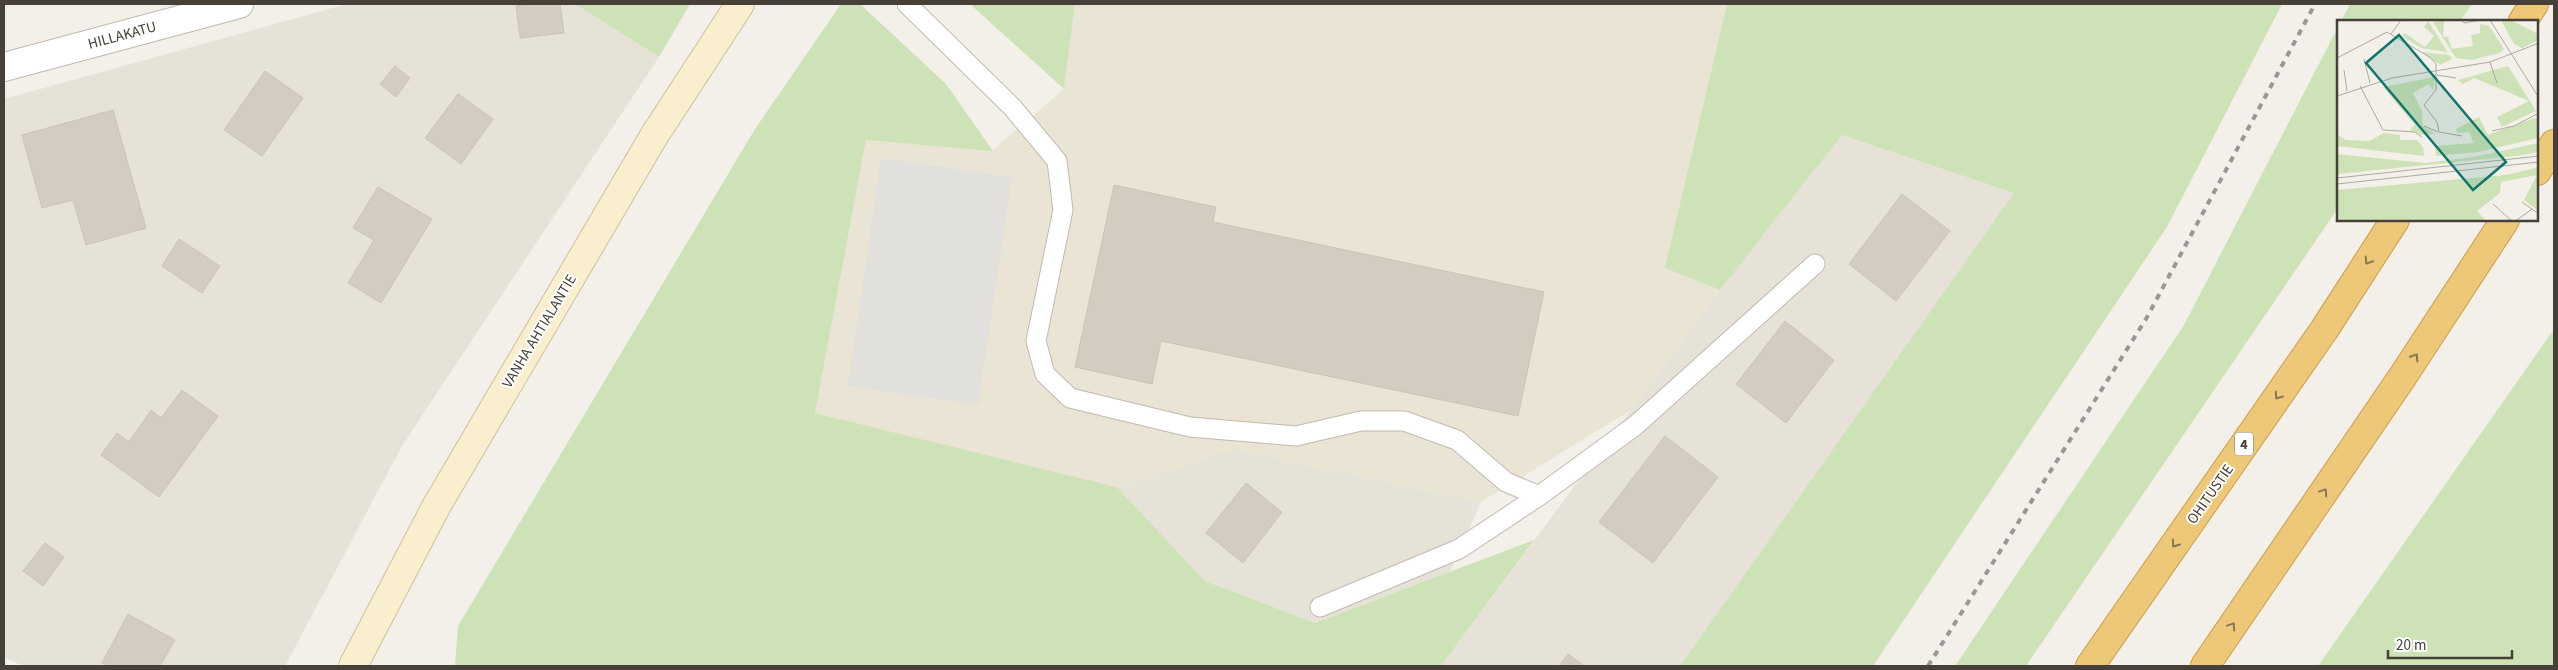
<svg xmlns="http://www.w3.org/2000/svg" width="2558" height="670" viewBox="0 0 2558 670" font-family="'Source Sans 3',sans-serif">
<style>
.residential{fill:#e6e2d8}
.education{fill:#eae4d5}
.green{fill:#cee2b7}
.parking{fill:#e2e0dd}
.building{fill:#d3ccc0;stroke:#cdc3b4}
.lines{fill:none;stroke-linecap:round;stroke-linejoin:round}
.lane-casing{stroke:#c0bab0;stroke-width:21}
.street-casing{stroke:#c0bab0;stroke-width:30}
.secondary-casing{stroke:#cdc19e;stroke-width:30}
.highway-casing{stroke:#cc9d4a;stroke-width:30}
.lane{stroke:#fff;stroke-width:19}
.street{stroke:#fff;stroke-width:28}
.secondary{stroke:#f9eecd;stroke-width:28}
.highway{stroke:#eec879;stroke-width:28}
.rail{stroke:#979797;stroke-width:4;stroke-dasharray:6 6;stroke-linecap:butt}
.oneway{stroke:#897652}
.labels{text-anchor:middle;stroke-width:4;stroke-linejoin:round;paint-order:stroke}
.shield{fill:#fff;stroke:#7e7974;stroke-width:1}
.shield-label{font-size:14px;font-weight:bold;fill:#464038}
.street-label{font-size:15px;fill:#464038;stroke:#fff}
.inset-road{fill:none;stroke:#aeaaa2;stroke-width:1}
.view{fill:#0f766e;fill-opacity:0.15;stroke:#0f766e;stroke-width:2.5}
.inset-edge{fill:none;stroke:#464038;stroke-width:2.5}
</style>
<rect width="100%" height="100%" fill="#f3f0e9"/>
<path class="residential" d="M347 4H575L659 57 402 446 285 666H23L4 657V99Z
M1842 135 2015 193 1680 666H1441L1720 290Z
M1233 449 1481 502 1449 573 1315 623 1205 581 1117 487Z"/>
<path class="education" d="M1075 4H1727L1666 268 1720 290 1631 410 1481 502 1233 449 1117 487 815 413 866 140 993 150 1064 89Z"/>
<path class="green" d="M575 4H690L659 57Z
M841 4H860L946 84 993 151 866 140 815 413 1117 487 1205 581 1315 623 1534 540 1441 666H455L458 626 755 129Z
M970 4H1075L1064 89Z
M1727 4H2282L2167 227 1873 666H1680L2014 193 1842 135 1720 290 1665 268Z
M2350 4H2472L2460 21H2341Z
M2338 27V208L2026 666H1955L2184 325Z
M2554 329V666H2318Z"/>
<path class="parking" d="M881 158 1012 177 978 405 848 386Z"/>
<path class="building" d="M534 4H560L564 33 520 38 516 6Z
M395 66 410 78 396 97 380 84Z
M265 71 303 98 262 156 224 130Z
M458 94 493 119 461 164 425 138Z
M113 110 146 228 86 245 73 200 42 208 22 135Z
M1114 185 1216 207 1213 222 1544 292 1518 416 1161 341 1152 384 1075 367Z
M378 187 432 219 381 303 348 283 374 240 353 228Z
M1902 194 1950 231 1896 301 1849 264Z
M179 239 220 266 202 293 162 266Z
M1785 321 1834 360 1786 423 1736 384Z
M182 390 218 416 159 497 101 455 117 433 129 442 151 410 161 418Z
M1665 436 1718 477 1653 563 1599 522Z
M1246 483 1282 512 1243 563 1206 533Z
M45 543 64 557 43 586 23 571Z
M128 614 175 640 160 666H108L102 663Z
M1568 654 1584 666H1559Z"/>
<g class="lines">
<g class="lane-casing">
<path id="lane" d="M907 4 1013 108 1057 161 1063 210 1036 341 1045 374 1070 398 1190 427 1296 436 1361 421H1404L1457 440 1506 482 1539 496 1636 425 1815 264
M1320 607 1459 549 1539 496"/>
</g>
<g class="street-casing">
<path id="street" d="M4 67 239 4"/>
</g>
<g class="secondary-casing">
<path id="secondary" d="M353 666 437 505 654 136 740 4"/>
</g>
<g class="highway-casing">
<path id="highway" d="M2523 21 2534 4
M2537 171 2554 144
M2090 666 2324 330 2395 220
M2205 666 2403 376 2505 220"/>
</g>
<use href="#lane" class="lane"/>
<use href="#street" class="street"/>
<use href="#secondary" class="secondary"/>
<use href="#highway" class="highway"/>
<path class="rail" d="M1928 666 2146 319 2315 4"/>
</g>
<defs><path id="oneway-chevron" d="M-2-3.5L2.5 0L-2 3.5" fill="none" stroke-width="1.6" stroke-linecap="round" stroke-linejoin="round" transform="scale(1.25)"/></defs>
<g class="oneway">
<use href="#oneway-chevron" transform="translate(2368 261) rotate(123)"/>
<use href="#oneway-chevron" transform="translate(2415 357) rotate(-57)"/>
<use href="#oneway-chevron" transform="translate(2278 396) rotate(125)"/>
<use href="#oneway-chevron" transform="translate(2324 492) rotate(-56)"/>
<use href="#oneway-chevron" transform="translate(2175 544) rotate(125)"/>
<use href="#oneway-chevron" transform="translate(2232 626) rotate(-56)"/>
</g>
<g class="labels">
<rect class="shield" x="2235" y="432.5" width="18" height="23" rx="4"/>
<g class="shield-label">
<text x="2244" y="449">4</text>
</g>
<g class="street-label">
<text transform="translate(122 35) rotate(-15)" y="5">HILLAKATU</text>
<text transform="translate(539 331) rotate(-59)" y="5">VANHA AHTIALANTIE</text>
<text transform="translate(2210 494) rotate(-55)" y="5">OHITUSTIE</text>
</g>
</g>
<g transform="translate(2337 20)">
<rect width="201" height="201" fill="#f3f0e9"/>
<path d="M107 0 106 16 111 17 115 29 136 26 134 15 143 13V4L152 6 167 29 163 33 134 40 119 38 96 2ZM164 0H174L201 14V20L185 28 177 24ZM91 1 110 31 109 32 84 28 65 16 68 13 88 27 97 16 87 7ZM85 32 112 35 115 39 103 45ZM171 46 199 91 165 107 160 97 192 81 137 58 126 64 121 60ZM98 57 96 70 91 64 76 73 85 91 86 106 99 114 86 115 73 110 78 105 46 67ZM142 97 151 115 198 98 201 100V118L142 132 99 136 98 126 137 123 132 112 120 113 119 109ZM47 113 63 115V120H80L86 127 87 136 0 126V114L9 120 32 121ZM201 123V132L179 136 0 154V134L88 143 137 137ZM202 147 200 190 187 180 200 155 164 162 163 173 140 191 149 201H0V170L169 155Z" fill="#cee2b7"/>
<path class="inset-road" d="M124 0 127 3 144 0M153 0 202 78M54 14 64 0M0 38 50 12 94 38 99 44V70L87 85 100 102 102 112 125 116M27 39 33 63M153 42 160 63M7 50 10 71M100 55 119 58M23 66 46 110 78 112 85 117M0 76 55 58 153 42 202 23M87 106 101 112M155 111 177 106 202 93M0 158 202 136M0 164 202 142M185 182 202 194M156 184 176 202M177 202 195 189"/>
<path class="view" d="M62 15 169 142 136 170 29 43Z"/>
<rect width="201" height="201" class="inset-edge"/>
</g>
<rect width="2558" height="670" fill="none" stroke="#464038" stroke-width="10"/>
<path d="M2388 650v8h124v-8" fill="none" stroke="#464038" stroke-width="2.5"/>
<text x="2396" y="650" font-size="15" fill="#464038" stroke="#ffffff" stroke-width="4" paint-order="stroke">20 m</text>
</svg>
